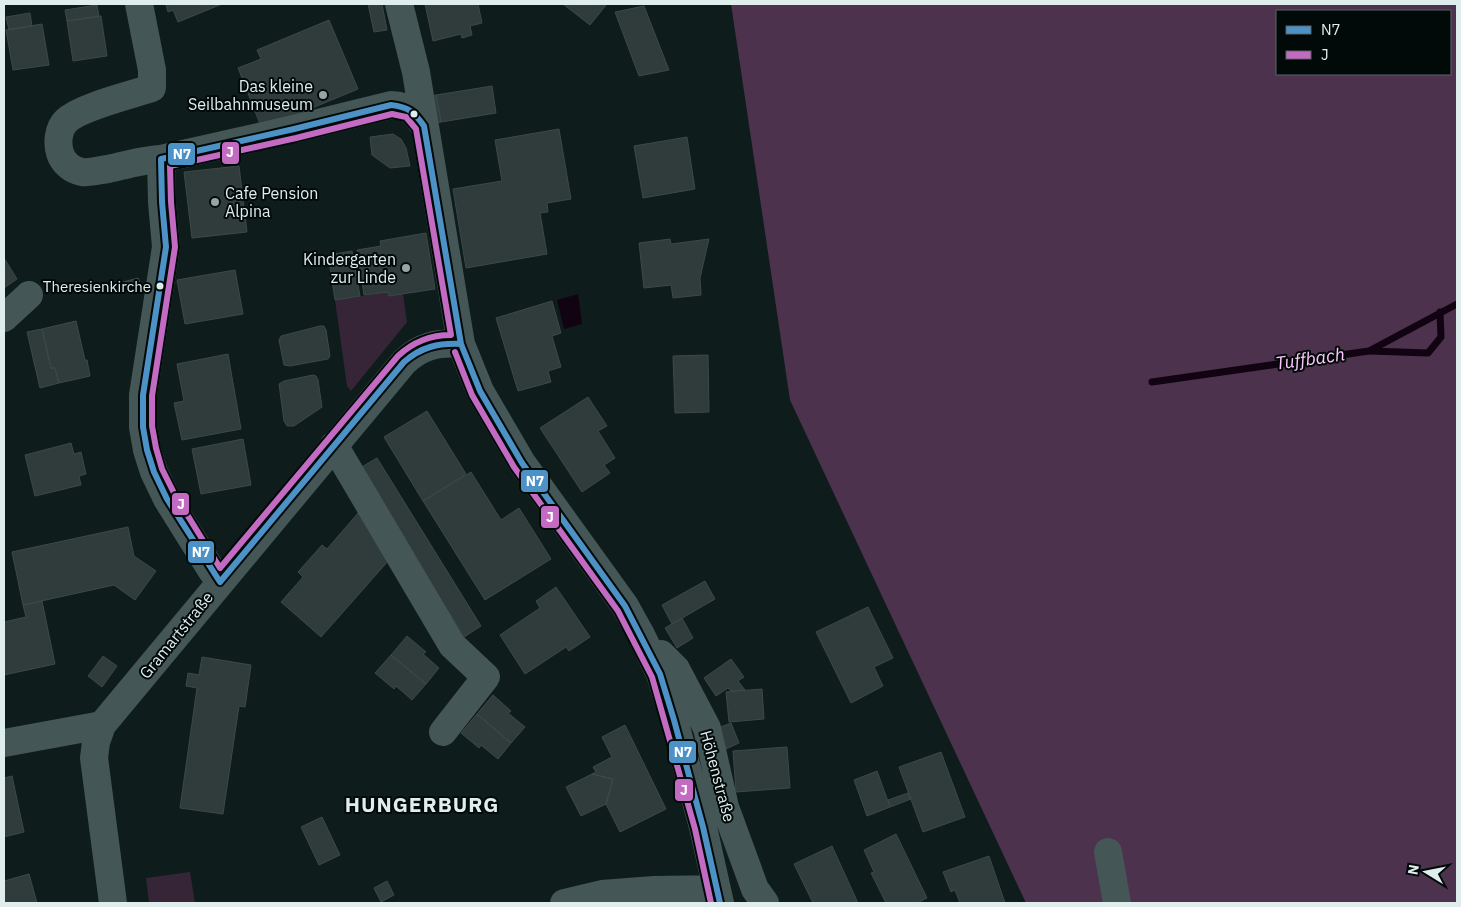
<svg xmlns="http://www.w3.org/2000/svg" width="1461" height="907" viewBox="0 0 1461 907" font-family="'IBM Plex Sans',sans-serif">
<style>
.green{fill:#362537}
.forest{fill:#4c324c;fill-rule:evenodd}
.water{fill:#120313}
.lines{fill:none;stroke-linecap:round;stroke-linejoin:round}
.stream{stroke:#120313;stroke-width:7}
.building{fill:#303c3c;stroke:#3d4949}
.minor{stroke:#445655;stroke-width:28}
.bus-1-casing{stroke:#020a09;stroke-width:10}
.bus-2-casing{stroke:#020a09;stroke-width:10}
.bus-1{stroke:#4d92c7;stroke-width:6}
.bus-2{stroke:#c36ac3;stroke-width:6}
.poi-dot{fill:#96a4a3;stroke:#020a09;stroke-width:2}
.bus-dot{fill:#dfedec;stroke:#020a09;stroke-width:2}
.labels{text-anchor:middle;stroke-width:4;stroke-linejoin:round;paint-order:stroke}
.bus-label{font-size:15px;fill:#dfedec;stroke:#020a09;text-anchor:end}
.poi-label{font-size:16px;fill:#dfedec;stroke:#020a09;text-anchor:end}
.street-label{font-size:16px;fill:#dfedec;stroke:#020a09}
.water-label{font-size:18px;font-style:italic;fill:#ffc6fc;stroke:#020a09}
.district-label{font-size:21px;font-weight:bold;letter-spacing:1px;fill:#dfedec;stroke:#020a09}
.line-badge{stroke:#020a09;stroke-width:2}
.badge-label{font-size:14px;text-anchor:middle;font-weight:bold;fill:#fff}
</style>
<rect width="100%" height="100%" fill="#0f1c1c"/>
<path class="green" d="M388 292 389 296 403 294 407 322 351 391 347 386 335 300Z
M190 872 195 903H149L146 878Z"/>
<path class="forest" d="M731 4H1457V903H1026L790 400ZM1277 11H1450V74H1277Z"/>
<path class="water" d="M578 294 582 324 564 329 557 300Z"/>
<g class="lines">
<path class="stream" d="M1370 351 1428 353 1441 337 1440 312
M1152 382 1369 351 1457 304"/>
</g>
<path class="building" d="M166 4H222L178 22 173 10 168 12Z
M368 4H382L387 30 374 32Z
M425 4H478L482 23 470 26 472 35 462 38 461 34 433 41Z
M563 4H607L590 25Z
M97 5 99 16 67 21 65 10Z
M644 6 669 70 639 76 615 12Z
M30 13 32 26 9 30 6 17Z
M101 16 107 56 73 61 67 21Z
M329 20 358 89 262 129 238 68 261 59 257 50Z
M42 24 49 65 13 70 6 30Z
M492 86 496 113 441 122 436 95Z
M436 95 441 122 435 123 431 96Z
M559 129 571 199 547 203 548 212 540 213 547 254 466 268 453 189 502 181 495 140Z
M393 134 401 139 406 148 410 166 390 168 372 155 370 137Z
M687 137 695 189 643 198 634 146Z
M239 166 247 232 192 238 184 172Z
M426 233 435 289 389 296 388 292 364 295 357 250 381 246 380 241Z
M670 239 671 244 709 239 700 278 701 295 673 298 671 285 644 288 639 243Z
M352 251 360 296 335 300 328 255Z
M4 258 17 279 4 288Z
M235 270 243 314 185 324 177 280Z
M138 278 140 283 124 287 123 282Z
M552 301 561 333 552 336 561 367 548 371 551 382 518 391 496 318Z
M76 321 85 360H87L90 376 59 383 55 368H51L42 329Z
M320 326H324L326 330 330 356 328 359 290 366 284 365 279 340 281 336Z
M42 329 51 368H55L59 383 40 388 27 332Z
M228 354 241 429 182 440 174 403 184 401 177 364Z
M708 355 709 412 675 413 673 356Z
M313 375 316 376 318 380 322 407 294 426H287L284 421 279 384 284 381Z
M588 397 607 426 598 431 615 458 604 465 610 473 582 492 540 428Z
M427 411 466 474 423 501 384 437Z
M243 439 251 485 201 494 192 449Z
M71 443 74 454 81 452 86 474 79 476 81 485 35 496 25 455Z
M377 458 481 626 464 637 360 468Z
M471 472 501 520 519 508 551 559 485 600 423 501Z
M359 512 389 560 321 637 281 602 303 577 298 572 322 545 327 549Z
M128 527 134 556 156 571 135 600 114 585 23 605 12 552Z
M705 581 715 599 672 624 662 605Z
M556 587 590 637 569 651 566 647 525 674 500 635 540 608 536 601Z
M42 601 55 664 4 675V622L26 617 23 605Z
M868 607 893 658 874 667 883 686 851 703 816 632Z
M682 618 693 638 677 648 665 628Z
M407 636 426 652 423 654 439 668 426 684 391 655Z
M391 655 426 684 412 700 396 686 394 689 375 673Z
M103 656 117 666 102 687 88 676Z
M202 657 251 665 245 707 239 706 223 814 180 808 197 688 186 686 188 673 199 675Z
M731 659 744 677 738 681 745 690 731 691 728 688 716 696 704 678Z
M762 689 764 719 729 722 726 692Z
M493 695 511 711 508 713 525 727 511 743 477 714Z
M477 714 511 743 498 759 481 745 479 748 461 733Z
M731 723 739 743 726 749 718 728Z
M625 725 666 809 620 832 606 804 613 779 592 774 596 772 593 767 612 757 602 737Z
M787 747 790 788 736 792 733 751Z
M941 752 965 817 923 832 899 767Z
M877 771 890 807 867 816 854 780Z
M592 774 613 779 606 804 581 816 566 787Z
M12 776 24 832 4 837V778Z
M908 793 911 799 890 807 888 800Z
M322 817 340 855 319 865 301 827Z
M896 834 927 898 917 903H886L871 873 874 872 864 850Z
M832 846 858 903H813L794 864Z
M989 856 1005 903H960L955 890 951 892 943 872Z
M29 874 37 903H4V881Z
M387 881 394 895 381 902 374 888Z"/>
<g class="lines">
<path class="minor" d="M139 4 152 70V88C131 95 80 107 66 121 58 129 57 143 60 153 63 163 72 170 82 172 90 173 100 170 108 169 126 165 143 160 161 159L294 129 391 105C410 106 414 111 424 126
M399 4 416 72 461 344 480 391 522 463 625 606 640 633 660 674 674 720 703 827 720 903
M161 159 162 202 166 247 143 395V427L147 450 154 472 167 499 212 571 220 582
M4 318 29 295
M334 445 452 645 486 677 443 732
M661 654 676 669 707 728 725 807 755 889 765 903
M4 743 102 725
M1108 852 1117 903
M113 903 94 758 96 742 102 725 404 362C421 346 437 342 461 344
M564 903 602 894 654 890 717 889"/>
<g class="bus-1-casing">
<path id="bus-1" d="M391 105C409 107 414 112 424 126L461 344C438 343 421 347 404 362L220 582 167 499 154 472 147 450 143 427V395L166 247 162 202 161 159 294 129Z
M461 344 480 391 522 463 625 606 660 674 674 720 703 827 720 903"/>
</g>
<g class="bus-2-casing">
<path id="bus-2" d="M392 114 406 117 416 129 451 335C430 335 413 342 398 356L220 568 175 495 162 469 156 448 152 426V396L175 247 171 202 170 166 296 138Z
M455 352 472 395 514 467 618 611 652 677 695 829 711 903"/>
</g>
<use href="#bus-1" class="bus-1"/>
<use href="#bus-2" class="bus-2"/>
</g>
<g class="poi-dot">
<circle cx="323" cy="95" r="5"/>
<circle cx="215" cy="202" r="5"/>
<circle cx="406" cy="268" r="5"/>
</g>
<g class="bus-dot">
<circle cx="414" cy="114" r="4.5"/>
<circle cx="160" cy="286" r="4.5"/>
</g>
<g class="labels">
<g class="bus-label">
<text x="151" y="292">Theresienkirche</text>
</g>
<g class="poi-label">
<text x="313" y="92">Das kleine<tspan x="313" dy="18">Seilbahnmuseum</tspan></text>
<text x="225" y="199" text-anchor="start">Cafe Pension<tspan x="225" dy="18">Alpina</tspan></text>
<text x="396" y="265">Kindergarten<tspan x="396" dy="18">zur Linde</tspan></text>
</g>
<g class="street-label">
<text transform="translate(176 635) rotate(-51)" y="6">Gramartstraße</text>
<text transform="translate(718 776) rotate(75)" y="6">Höhenstraße</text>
</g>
<g class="water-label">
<text transform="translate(1310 359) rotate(-8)" y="6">Tuffbach</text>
</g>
<g class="district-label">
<text x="422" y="812">HUNGERBURG</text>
</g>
</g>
<g class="line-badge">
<rect x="221" y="141" width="19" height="24" rx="5" fill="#c36ac3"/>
<rect x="167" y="142" width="29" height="24" rx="5" fill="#4d92c7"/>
<rect x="520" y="469" width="29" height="24" rx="5" fill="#4d92c7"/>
<rect x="171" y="492" width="19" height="24" rx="5" fill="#c36ac3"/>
<rect x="540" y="505" width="20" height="24" rx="5" fill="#c36ac3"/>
<rect x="187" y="540" width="28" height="24" rx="5" fill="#4d92c7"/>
<rect x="668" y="740" width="29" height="24" rx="5" fill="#4d92c7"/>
<rect x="674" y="778" width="20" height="24" rx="5" fill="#c36ac3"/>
</g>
<g class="badge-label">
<text x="230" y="157">J</text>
<text x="182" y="159">N7</text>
<text x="535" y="486">N7</text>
<text x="181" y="509">J</text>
<text x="550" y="522">J</text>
<text x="201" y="557">N7</text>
<text x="683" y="757">N7</text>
<text x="684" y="795">J</text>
</g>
<rect width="1461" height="907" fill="none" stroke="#dfedec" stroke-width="10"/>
<rect x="1276" y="10" width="175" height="65" fill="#020a09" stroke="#5a6564"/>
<rect x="1286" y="26" width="25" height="8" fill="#4d92c7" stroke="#5a6564"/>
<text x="1321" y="35" font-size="15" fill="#dfedec">N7</text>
<rect x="1286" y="51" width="25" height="8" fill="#c36ac3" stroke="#5a6564"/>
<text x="1321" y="60" font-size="15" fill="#dfedec">J</text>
<g transform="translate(1426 872) rotate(280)" stroke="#020a09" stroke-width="4" paint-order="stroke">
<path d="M0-4L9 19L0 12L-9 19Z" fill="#dfedec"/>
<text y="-8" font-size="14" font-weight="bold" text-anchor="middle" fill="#dfedec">N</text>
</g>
</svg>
